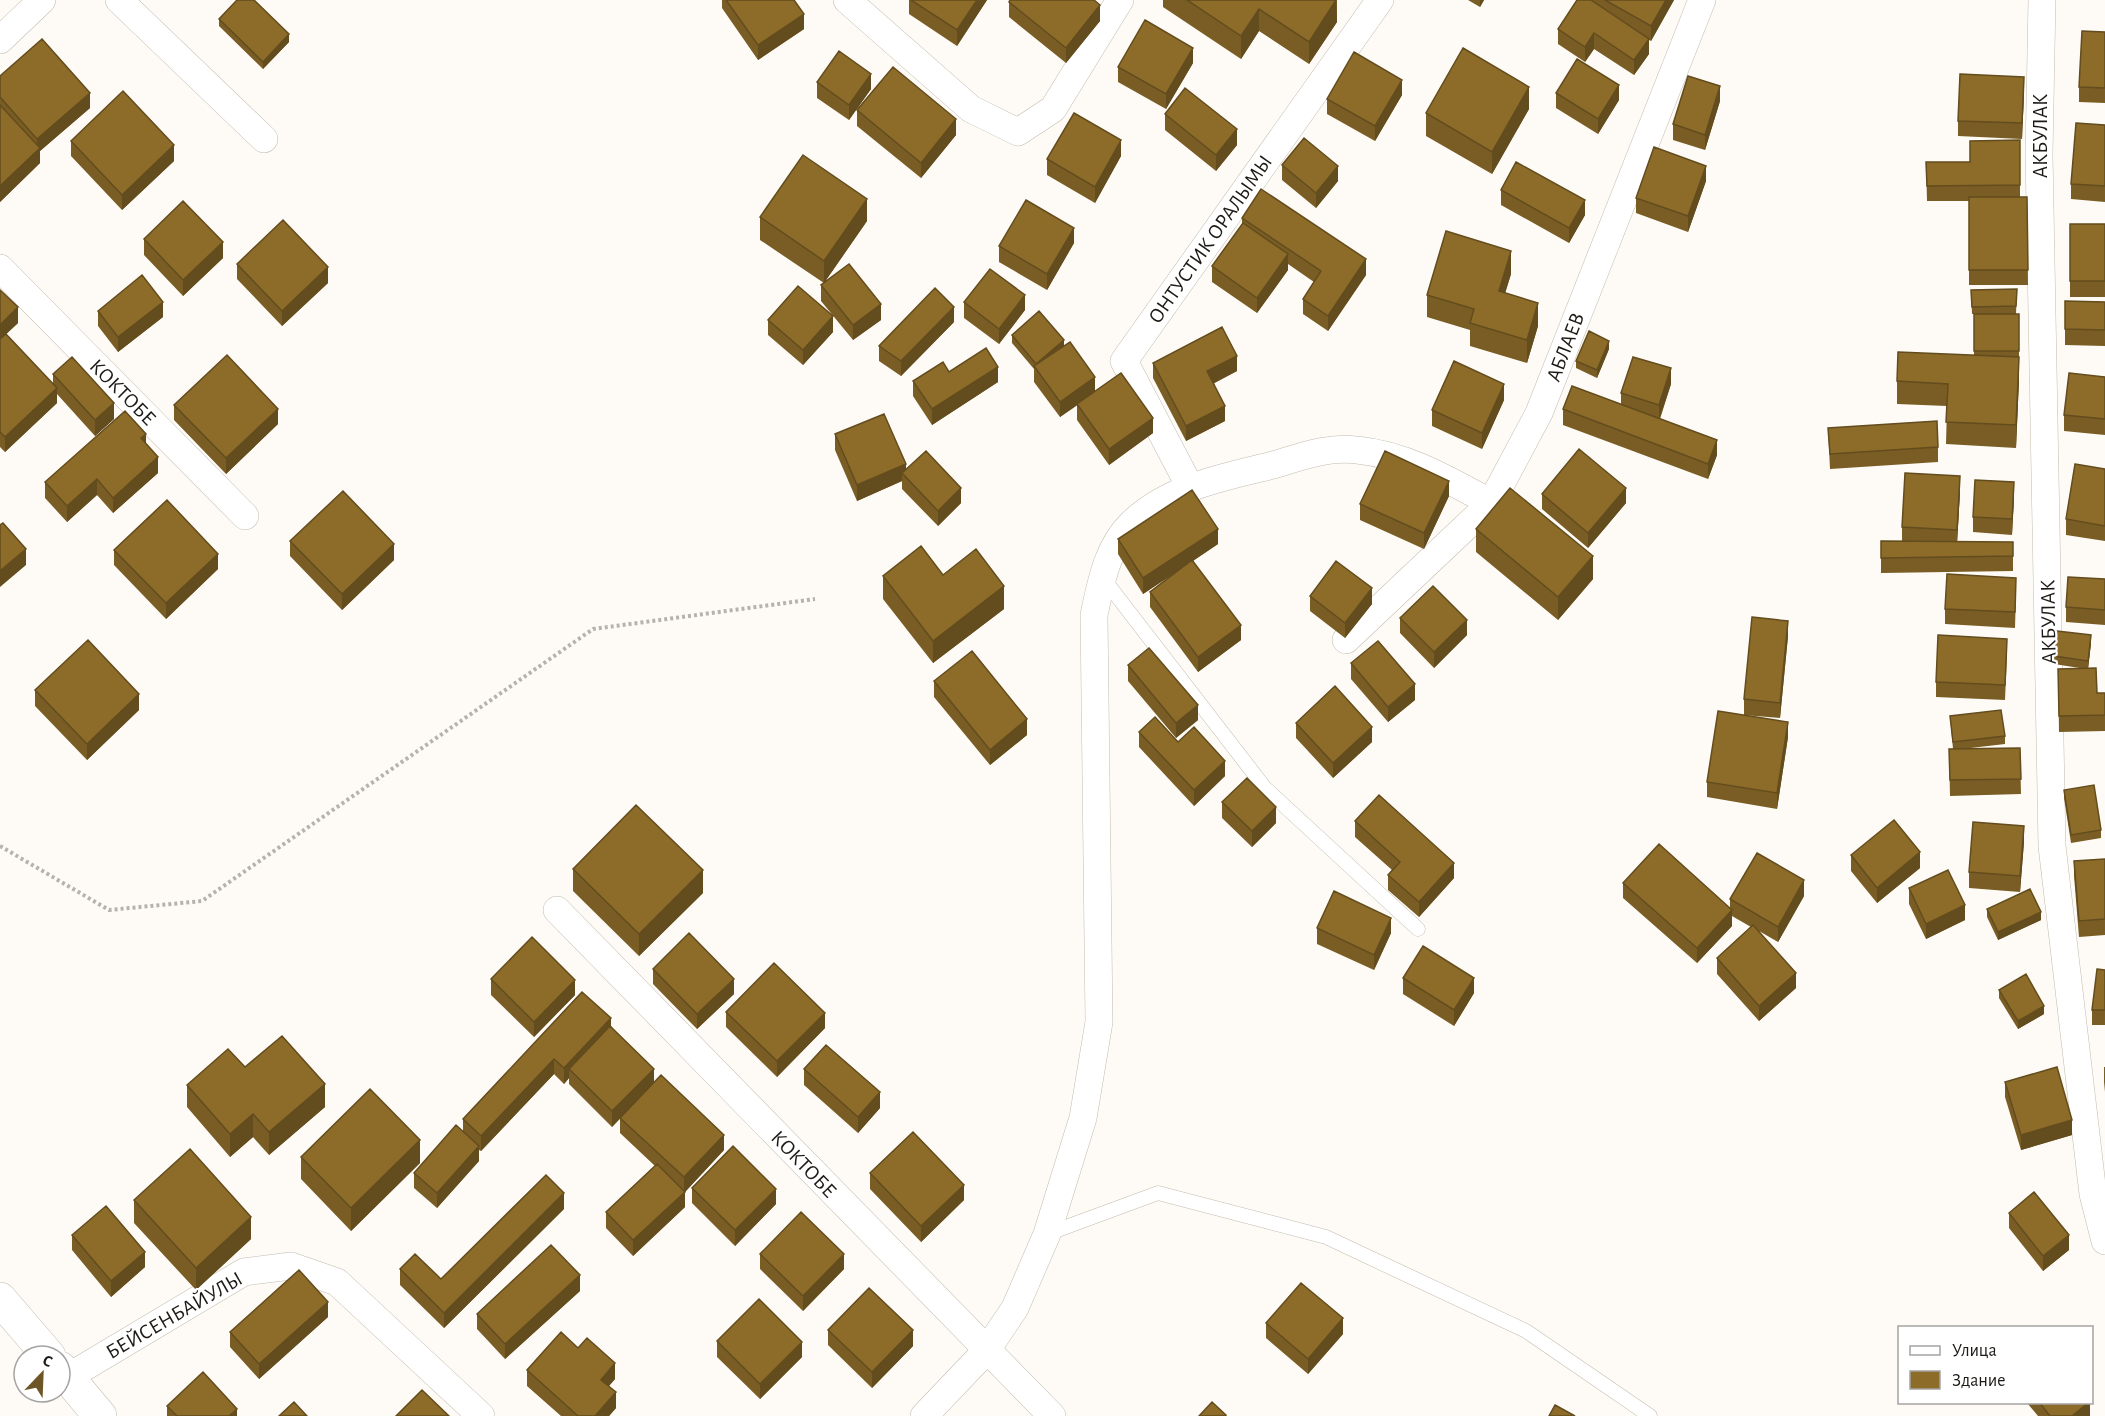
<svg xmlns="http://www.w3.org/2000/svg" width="2105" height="1416" viewBox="0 0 2105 1416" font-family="'Alegreya Sans',sans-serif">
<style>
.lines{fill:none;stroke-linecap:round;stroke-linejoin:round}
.lane-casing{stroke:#c3bcb0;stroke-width:15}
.street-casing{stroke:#c3bcb0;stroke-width:28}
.secondary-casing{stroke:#c3bcb0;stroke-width:34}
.path{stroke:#b6b3ae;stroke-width:4;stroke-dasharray:3 3;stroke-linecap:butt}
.lane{stroke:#fff;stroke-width:14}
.street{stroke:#fff;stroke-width:27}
.secondary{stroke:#fff;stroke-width:33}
.wall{fill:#795d24}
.shaded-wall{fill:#634c1d}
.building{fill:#8d6c2a;stroke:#634c1d;stroke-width:1.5}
.labels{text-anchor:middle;stroke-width:4.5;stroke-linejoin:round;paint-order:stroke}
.street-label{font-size:21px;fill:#1d1a16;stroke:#fff}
</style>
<rect width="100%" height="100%" fill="#fefbf6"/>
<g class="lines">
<g class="lane-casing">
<path id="lane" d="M1103 578 1265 788 1418 929
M1047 1234 1158 1193 1326 1237 1526 1331 1650 1416"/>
</g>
<g class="street-casing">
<path id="street" d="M119 0 264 139
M847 0 971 109 1018 132 1053 109 1120 0
M2042 0 2039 154 2052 846 2093 1194 2105 1241
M0 40 42 0
M0 268 245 516
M1191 489 1124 361 1380 0
M1346 640 1491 503 1539 413 1702 0
M557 910 1052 1416
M68 1377 244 1272 291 1266 337 1282 481 1416
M924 1416 986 1351 1015 1308 1047 1234 1083 1118 1099 1022 1094 615C1101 582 1107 548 1131 524 1168 487 1225 477 1273 465 1300 457 1328 446 1357 450 1407 455 1449 480 1491 503"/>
</g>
<g class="secondary-casing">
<path id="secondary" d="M0 1299 49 1356
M60 1368 100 1416"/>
</g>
<path class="path" d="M0 846 109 910 202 901 593 629 815 599"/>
<use href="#lane" class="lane"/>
<use href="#street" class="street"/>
<use href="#secondary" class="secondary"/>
</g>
<path class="wall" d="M722 0H794L804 29 758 60 722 8Z
M909 0H987L957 46 909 14Z
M1163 0H1337V22L1309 64 1259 31 1241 59 1163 7Z
M1468 0H1484L1480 7Z
M1577 0H1674L1651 41 1649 40V54L1634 75 1594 49 1585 62 1558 44V29Z
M1009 2 1100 21 1066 63 1009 17Z
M219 19 289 42 263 69 219 26Z
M2105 32V103L2079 102V87Z
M1193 63 1166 109 1118 82V67Z
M0 76 90 108 40 151V163L0 202Z
M817 82 871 89 849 120 817 98Z
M2024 92 2022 139 1958 136V121Z
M1556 93 1619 100 1598 134 1556 108Z
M1402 95 1375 141 1327 114V99Z
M1720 101 1705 150 1673 140V124Z
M1529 109 1492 174 1426 136V113Z
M857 110 956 135 921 178 857 126Z
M1165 114 1237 145 1216 171 1165 130Z
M2105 125V202L2071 199V184Z
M2020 140V197H2027L2028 285H1969V201H1927L1926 162H1970Z
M71 141 174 161 122 210 71 156Z
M1121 156 1095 203 1047 175V159Z
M1282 165 1338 181 1316 208 1282 180Z
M1706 181 1688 232 1636 213V198Z
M1501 190 1585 215 1569 243 1501 205Z
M760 217 867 221 824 283 881 320 853 340 821 301V285L824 283 760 240Z
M1242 218 1366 275 1328 331 1303 314V299L1314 282 1288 264V270L1257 313 1212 282V266L1242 224Z
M2070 224H2105V297H2070Z
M144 239 223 258 183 296 144 255Z
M1074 243 1047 290 999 262V246Z
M237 264 328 283 282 326 237 279Z
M1511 274 1505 293 1538 326 1527 363 1470 346V330L1427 317V295Z
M2017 289 2016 314H2019V380L2016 448 1946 444 1947 406 1897 404V381L1974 355V314H1972L1971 290Z
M0 290 18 323 6 334 53 384V374L114 419 95 436 57 394V403L5 452 0 447Z
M2065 301 2105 302V346L2065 345Z
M964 302 1025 310 999 344 964 318Z
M98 311 163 317 118 352 98 326Z
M768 320 833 332 803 365 768 335Z
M954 322 901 376 879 361V346Z
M1012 335 1064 346 1095 391 1153 433 1109 465 1077 420V405L1060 417 1034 382V369L1012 343Z
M1609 349 1597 378 1576 368V361Z
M1153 363 1237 371 1214 383 1225 421 1186 441 1153 378Z
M949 372 998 382 932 425 913 396V381Z
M2105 377V435L2064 431V415Z
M1671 384 1660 419 1717 455 1708 479 1563 425V409L1621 404V393Z
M1504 400 1482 449 1432 426V410Z
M174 405 278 424 226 474 174 420Z
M1828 428 1938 447V462L1830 469Z
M835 434 906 470 961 503 938 526 902 489V481L857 501 835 450Z
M146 444 158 473 113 513 97 495 67 522 45 498V482Z
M2105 469V541L2066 535V519Z
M1960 492 1957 542H2013V571L1881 573V541L1902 542V527Z
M1542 494 1626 503 1588 548 1542 509Z
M1449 496 1424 549 1360 520V504Z
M2014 498 2012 535 1973 532V517Z
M1476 529 1593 579 1558 620 1476 552Z
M1118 539 1218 544 1193 561 1241 640 1198 672 1150 607V592L1178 571 1143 594 1118 554Z
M290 541 394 560 342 610 290 556Z
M114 550 218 569 166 619 114 565Z
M943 575 1004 609 933 663 883 599V576Z
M2105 579V625L2066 622V607Z
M2016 593 2015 628 1945 624V609Z
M1310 596 1372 604 1345 638 1310 611Z
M1400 618 1467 635 1434 668 1400 633Z
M1788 636 1780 718 1744 715V699Z
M2091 643 2088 669 2097 693H2105V731L2059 732 2058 669H2086L2054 664V656Z
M2007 654 2005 700 1936 697V682Z
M1351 663 1415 700 1388 722 1351 679Z
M1128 665 1198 720 1176 738 1128 681Z
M934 681 1027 735 990 765 934 697Z
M35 690 139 710 87 760 35 706Z
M1950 716 2005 736V744L1962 749 2020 748 2021 794 1950 796 1949 749H1953Z
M1296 723 1372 742 1333 778 1296 738Z
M1139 732 1178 742 1225 776 1194 806 1139 747Z
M1788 737 1777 809 1707 797V782Z
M2064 790 2101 830V838L2071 843 2064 798Z
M1222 802 1276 823 1252 847 1222 818Z
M1355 821 1454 878 1419 917 1388 890V875L1392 870 1355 837Z
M2024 842 2020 892 1969 888V872Z
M1851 855 1920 868 1877 903 1851 871Z
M2105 859V935L2079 937 2074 876V861Z
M573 869 703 893 639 956 573 891Z
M1623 883 1730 909V899L1804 896 1778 942 1759 931 1796 988 1759 1021 1717 974V958L1751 927 1732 916V926L1697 963 1623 898Z
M1909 888 1965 920 1926 939 1909 904Z
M1987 909 2041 920 1998 940 1987 917Z
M1317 928 1391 933 1374 970 1317 944Z
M653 969 734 994 697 1029 653 984Z
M2105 970V1025H2092V1010Z
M1403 978 1474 993 1454 1026 1403 994Z
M491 979 575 995 534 1037 491 995Z
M1999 990 2044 1014 2018 1029 1999 998Z
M582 992 611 1026 654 1083 724 1150 685 1192V1207L633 1256 606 1228V1212L655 1166 620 1133V1118L612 1127 569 1084V1078L564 1084 554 1074 481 1151 479 1150V1161L437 1208 414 1188V1173L463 1131V1119Z
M726 1012 825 1028 777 1077 726 1027Z
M245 1067 325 1107 269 1155 253 1137 230 1157 187 1107V1085Z
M2104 1067H2105V1092L2104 1082Z
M804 1069 880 1108 858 1133 804 1085Z
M2005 1082 2072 1135 2021 1150 2005 1097Z
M301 1157 420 1163 351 1231 301 1179Z
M870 1173 964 1200 921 1242 870 1189Z
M692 1188 776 1204 735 1246 692 1203Z
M134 1200 251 1239 196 1290 134 1223Z
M564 1209 444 1328 400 1285V1269L441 1279Z
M2009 1213 2069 1250 2043 1271 2009 1228Z
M72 1235 145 1267 111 1297 72 1250Z
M760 1254 844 1269 803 1311 760 1269Z
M580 1291 505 1359 477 1329V1314Z
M328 1317 259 1379 230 1347V1332Z
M1266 1323 1343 1334 1308 1374 1266 1338Z
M828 1330 913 1346 872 1388 828 1345Z
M717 1341 802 1357 760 1399 717 1357Z
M578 1348 615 1379 609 1386 616 1408 609 1416H561L527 1386V1370Z
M2028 1402H2090V1416H2038L2028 1404Z
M167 1406 237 1416H167Z"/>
<path class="shaded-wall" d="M977 0H987L957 46V30Z
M1336 0 1337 22 1309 64V42Z
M1480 0H1484L1480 7Z
M1666 0H1674L1651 41V26Z
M1100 5V21L1066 63V48Z
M1259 9V31L1241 59V36Z
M804 14V29L758 60V45Z
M1594 33V49L1585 62V47Z
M289 34V42L263 69V62Z
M1649 39V54L1634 75V60Z
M1193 48V63L1166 109V94Z
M871 74V89L849 120V105Z
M2024 77V92L2022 139V123Z
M1402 80V95L1375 141V126Z
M1619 85V100L1598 134V119Z
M1720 86V101L1705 150V135Z
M1529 87V109L1492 174V152Z
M90 93V108L40 151V163L0 202V186L37 151V139Z
M956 119V135L921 178V163Z
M1237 129V145L1216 171V155Z
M1121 140V156L1095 203V187Z
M174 145V161L122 210V195Z
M1338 166V181L1316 208V193Z
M1706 166V181L1688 232V216Z
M867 199V221L824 283V261Z
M1585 200V215L1569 243V228Z
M1074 228V243L1047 290V274Z
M223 242V258L183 296V280Z
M1511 251V274L1499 313V291Z
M1288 254V270L1257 313V298Z
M1366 259V275L1328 331V316Z
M328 267V283L282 326V311Z
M1025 295V310L999 344V329Z
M163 302V317L118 352V337Z
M1538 303V326L1527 363V340Z
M881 304V320L853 340V325Z
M18 307V323L0 340V325Z
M954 307V322L901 376V361Z
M833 316V332L803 365V350Z
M1064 340V347L1036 369V364Z
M1609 341V349L1597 378V370Z
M1237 356V371L1207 387V371Z
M2019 357V380L2016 448V425Z
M998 367V382L932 425V409Z
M1671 368V384L1659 420V405Z
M1095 377V393L1060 417V402Z
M1504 384V400L1482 449V433Z
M57 388V403L5 452V437Z
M114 403V419L95 436V420Z
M1225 406V421L1186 441V426Z
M278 409V424L226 474V458Z
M1153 418V433L1109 465V449Z
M146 434V449L141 438Z
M1717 440V455L1708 479V464Z
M158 457V473L113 513V498Z
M906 464V477L902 473V481L857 501V485Z
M1960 476V492L1957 545V530Z
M97 479V495L67 522V506Z
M1449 481V496L1424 549V533Z
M2014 482V498L2012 535V519Z
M961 488V503L938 526V511Z
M1626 488V503L1588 548V533Z
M1218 529V544L1143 594V578Z
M394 544V560L342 610V594Z
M26 549V565L0 587V571Z
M218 554V569L166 619V603Z
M1593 556V579L1558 620V597Z
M1004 586V609L933 663V641Z
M1372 588V604L1345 638V623Z
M1467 620V635L1434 668V652Z
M1788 621V636L1780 718V703Z
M1241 625V640L1198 672V657Z
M2091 635V643L2088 669V661Z
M1415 684V700L1388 722V707Z
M139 694V710L87 760V744Z
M1198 705V720L1176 738V723Z
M1027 719V735L990 765V750Z
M1788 722V737L1777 809V793Z
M1372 727V742L1333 778V763Z
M1225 761V776L1194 806V790Z
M1276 807V823L1252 847V831Z
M2024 826V842L2020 892V876Z
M1920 852V868L1877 903V888Z
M1454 863V878L1419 917V902Z
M703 870V893L639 956V934Z
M1804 880V896L1778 942V927Z
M1965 905V920L1926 939V924Z
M1732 910V926L1697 963V948Z
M2041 912V920L1998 940V932Z
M1391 918V933L1374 970V955Z
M1796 973V988L1759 1021V1006Z
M1474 978V993L1454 1026V1010Z
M734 979V994L697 1029V1014Z
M575 980V995L534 1037V1022Z
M2044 1006V1014L2018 1029V1021Z
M825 1013V1028L777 1077V1061Z
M611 1018V1034L569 1069V1078L564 1084V1068Z
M554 1059V1074L481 1151V1136Z
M654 1069V1084L612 1127V1111Z
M325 1084V1107L269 1155V1132Z
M880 1092V1108L858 1133V1117Z
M253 1114V1137L230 1157V1134Z
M2072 1120V1135L2021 1150V1135Z
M724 1135V1150L685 1192V1207L633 1256V1240L684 1192V1177Z
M420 1140V1163L351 1231V1208Z
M479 1146V1161L437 1208V1193Z
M964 1185V1200L921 1242V1226Z
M776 1189V1204L735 1246V1230Z
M564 1193V1209L444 1328V1313Z
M251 1217V1239L196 1290V1268Z
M2069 1235V1250L2043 1271V1256Z
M145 1252V1267L111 1297V1281Z
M844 1254V1269L803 1311V1296Z
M580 1275V1291L505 1359V1344Z
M328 1302V1317L259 1379V1364Z
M1343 1318V1334L1308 1374V1359Z
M913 1330V1346L872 1388V1372Z
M802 1342V1357L760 1399V1384Z
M615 1363V1379L601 1395V1380Z
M616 1392V1408L609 1416H595Z
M2090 1402V1416H2072Z
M237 1409V1416H229Z"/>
<path class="building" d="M237 0H254L289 34 263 62 219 19Z
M726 0H794L804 14 758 45Z
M911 0H977L957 30Z
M1010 0H1094L1100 5 1066 48 1009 2Z
M1187 0H1336L1309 42 1259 9 1241 36Z
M1577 0H1591L1649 39 1634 60 1594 33 1585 47 1558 29Z
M1605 0H1666L1651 26Z
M1145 20 1193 48 1166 94 1118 67Z
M2082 31 2105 32V88L2079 87Z
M42 39 90 93 37 139 0 97V76Z
M1463 48 1529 87 1492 152 1426 113Z
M839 51 871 74 849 105 817 82Z
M1354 52 1402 80 1375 126 1327 99Z
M1577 59 1619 85 1598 119 1556 93Z
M893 67 956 119 921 163 857 110Z
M1960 74 2024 77 2022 123 1958 121Z
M1688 76 1720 86 1705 135 1673 124Z
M1185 88 1237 129 1216 155 1165 114Z
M123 91 174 145 122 195 71 141Z
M0 105 40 148 0 186Z
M1074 113 1121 140 1095 187 1047 159Z
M2076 123 2105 125V186L2071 184Z
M1304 138 1338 166 1316 193 1282 165Z
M2020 140V185L1927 186 1926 162H1970V141Z
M1654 147 1706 166 1688 216 1636 198Z
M803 155 867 199 824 261 760 217Z
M1516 162 1585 200 1569 228 1501 190Z
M1261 189 1366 259 1328 316 1303 299 1321 271 1242 218Z
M1969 197H2027L2028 270H1969Z
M1026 200 1074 228 1047 274 999 246Z
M183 201 223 242 183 280 144 239Z
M283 220 328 267 282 311 237 264Z
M1243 223 1288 254 1257 298 1212 266Z
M2070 224H2105V281H2070Z
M1446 231 1511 251 1499 291 1538 303 1527 340 1470 323 1474 309 1427 295Z
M849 264 881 304 853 325 821 285Z
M990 269 1025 295 999 329 964 302Z
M142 275 163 302 118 337 98 311Z
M798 286 833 316 803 350 768 320Z
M935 288 954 307 901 361 879 346Z
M2017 289 2016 306 1972 307 1971 290Z
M0 290 18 307 0 325Z
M2065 301 2105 302V330L2065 329Z
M1039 311 1064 340 1036 364 1012 335Z
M1974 314H2019V351H1974Z
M1222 327 1237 356 1207 371 1225 406 1186 426 1153 363Z
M1589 331 1609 341 1597 370 1576 361Z
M6 334 57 388 5 437 0 432V339Z
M1070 342 1095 377 1060 402 1034 366Z
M986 348 998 367 932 409 913 381 943 362 949 372Z
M1898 352 2019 357 2016 425 1946 422 1948 384 1897 381Z
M227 355 278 409 226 458 174 405Z
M72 357 114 403 95 420 53 374Z
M1633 357 1671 368 1659 405 1621 393Z
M1454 361 1504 384 1482 433 1432 410Z
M1121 373 1153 418 1109 449 1077 404Z
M2069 373 2105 377V419L2064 415Z
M1572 386 1717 440 1708 464 1563 409Z
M125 411 146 434 141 438 158 457 113 498 97 479 67 506 45 482Z
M884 414 906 464 857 485 835 434Z
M1937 421 1938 447 1830 454 1828 428Z
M1579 449 1626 488 1588 533 1542 494Z
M926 451 961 488 938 511 902 473Z
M1385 451 1449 481 1424 533 1360 504Z
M2075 464 2105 469V526L2066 519Z
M1905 473 1960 476 1957 530 1902 527Z
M1975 480 2014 482 2012 519 1973 517Z
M1510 488 1593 556 1558 597 1476 529Z
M1192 490 1218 529 1143 578 1118 539Z
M343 491 394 544 342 594 290 541Z
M167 500 218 554 166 603 114 550Z
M3 523 26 549 0 571V525Z
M1881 541 2013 542V556L1881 558Z
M921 546 943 575 976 549 1004 586 933 641 883 576Z
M1192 560 1241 625 1198 657 1150 592Z
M1336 561 1372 588 1345 623 1310 596Z
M1947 574 2016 578 2015 612 1945 609Z
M2068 577 2105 579V610L2066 607Z
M1433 586 1467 620 1434 652 1400 618Z
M1752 617 1788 621 1780 703 1744 699Z
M2057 631 2091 635 2088 661 2054 656Z
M1938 635 2007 639 2005 685 1936 682Z
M88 640 139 694 87 744 35 690Z
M1378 641 1415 684 1388 707 1351 663Z
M1149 648 1198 705 1176 723 1128 665Z
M972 651 1027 719 990 750 934 681Z
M2096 668 2097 693H2105V715L2059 716 2058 669Z
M1335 686 1372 727 1333 763 1296 723Z
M2001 710 2005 736 1953 742 1950 716Z
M1718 711 1788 722 1777 793 1707 782Z
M1155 717 1178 742 1194 727 1225 761 1194 790 1139 732Z
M2020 748 2021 779 1950 780 1949 749Z
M1247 778 1276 807 1252 831 1222 802Z
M2094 785 2101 830 2071 835 2064 790Z
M1379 795 1454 863 1419 902 1388 875 1400 862 1355 821Z
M636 805 703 870 639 934 573 869Z
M1894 820 1920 852 1877 888 1851 855Z
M1973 822 2024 826 2020 876 1969 872Z
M1659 844 1732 910 1697 948 1623 883Z
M1757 853 1804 880 1778 927 1730 899Z
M2105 859V919L2079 921 2074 861Z
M1948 870 1965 905 1926 924 1909 888Z
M2030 889 2041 912 1998 932 1987 909Z
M1334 891 1391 918 1374 955 1317 928Z
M1753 925 1796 973 1759 1006 1717 958Z
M689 933 734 979 697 1014 653 969Z
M532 937 575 980 534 1022 491 979Z
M1423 946 1474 978 1454 1010 1403 978Z
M774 963 825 1013 777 1061 726 1012Z
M2097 969 2105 970V1010H2092Z
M2026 974 2044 1006 2018 1021 1999 990Z
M582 992 611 1018 564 1068 554 1059 481 1136 463 1119Z
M610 1026 654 1069 612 1111 569 1069Z
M282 1036 325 1084 269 1132 253 1114 230 1134 187 1085 228 1049 245 1067Z
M826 1045 880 1092 858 1117 804 1069Z
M2057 1067 2072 1120 2021 1135 2005 1082Z
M661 1075 724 1135 684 1177 620 1118Z
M370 1089 420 1140 351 1208 301 1157Z
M456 1125 479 1146 437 1193 414 1173Z
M913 1132 964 1185 921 1226 870 1173Z
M733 1146 776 1189 735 1230 692 1188Z
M190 1149 251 1217 196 1268 134 1200Z
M657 1164 685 1192 633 1240 606 1212Z
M546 1175 564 1193 444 1313 400 1269 415 1254 441 1279Z
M2034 1192 2069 1235 2043 1256 2009 1213Z
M106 1206 145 1252 111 1281 72 1235Z
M801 1212 844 1254 803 1296 760 1254Z
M551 1245 580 1275 505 1344 477 1314Z
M299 1270 328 1302 259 1364 230 1332Z
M1301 1283 1343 1318 1308 1359 1266 1323Z
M869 1288 913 1330 872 1372 828 1330Z
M759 1299 802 1342 760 1384 717 1341Z
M561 1332 578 1348 587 1338 615 1363 601 1380 616 1392 595 1416H578L527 1370Z
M203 1372 237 1409 229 1416H177L167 1406Z
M422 1390 449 1416H396Z
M294 1402 307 1416H279Z
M1212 1402 1226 1415V1416H1199Z
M2039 1402H2089L2072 1416H2050Z
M1555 1405 1575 1416H1549Z"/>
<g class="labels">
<g class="street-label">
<text transform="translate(2040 136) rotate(-90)" y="7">АКБУЛАК</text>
<text transform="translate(1210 239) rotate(-55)" y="7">ОНТУСТИК ОРАЛЫМЫ</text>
<text transform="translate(1565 347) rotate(-69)" y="7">АБЛАЕВ</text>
<text transform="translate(123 392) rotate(45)" y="7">КОКТОБЕ</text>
<text transform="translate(2048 622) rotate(-91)" y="7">АКБУЛАК</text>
<text transform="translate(804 1164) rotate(46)" y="7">КОКТОБЕ</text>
<text transform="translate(174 1315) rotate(-30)" y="7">БЕЙСЕНБАЙУЛЫ</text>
</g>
</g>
<rect x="1898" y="1326" width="195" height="78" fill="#ffffff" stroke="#a5a3a2" stroke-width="1.5"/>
<rect x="1910" y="1346" width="30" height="9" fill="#ffffff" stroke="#a5a3a2" stroke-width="1.5"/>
<text x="1952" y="1356" font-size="18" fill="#1d1a16">Улица</text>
<rect x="1910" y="1371" width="30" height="18" fill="#8d6c2a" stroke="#a5a3a2" stroke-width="1.5"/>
<text x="1952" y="1386" font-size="18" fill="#1d1a16">Здание</text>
<g transform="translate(42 1374) rotate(23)"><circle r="28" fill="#ffffff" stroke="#a5a3a2" stroke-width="1.5"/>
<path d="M0-4.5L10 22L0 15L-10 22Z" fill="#6e5526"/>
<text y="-9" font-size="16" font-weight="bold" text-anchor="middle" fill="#1d1a16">С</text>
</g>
</svg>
